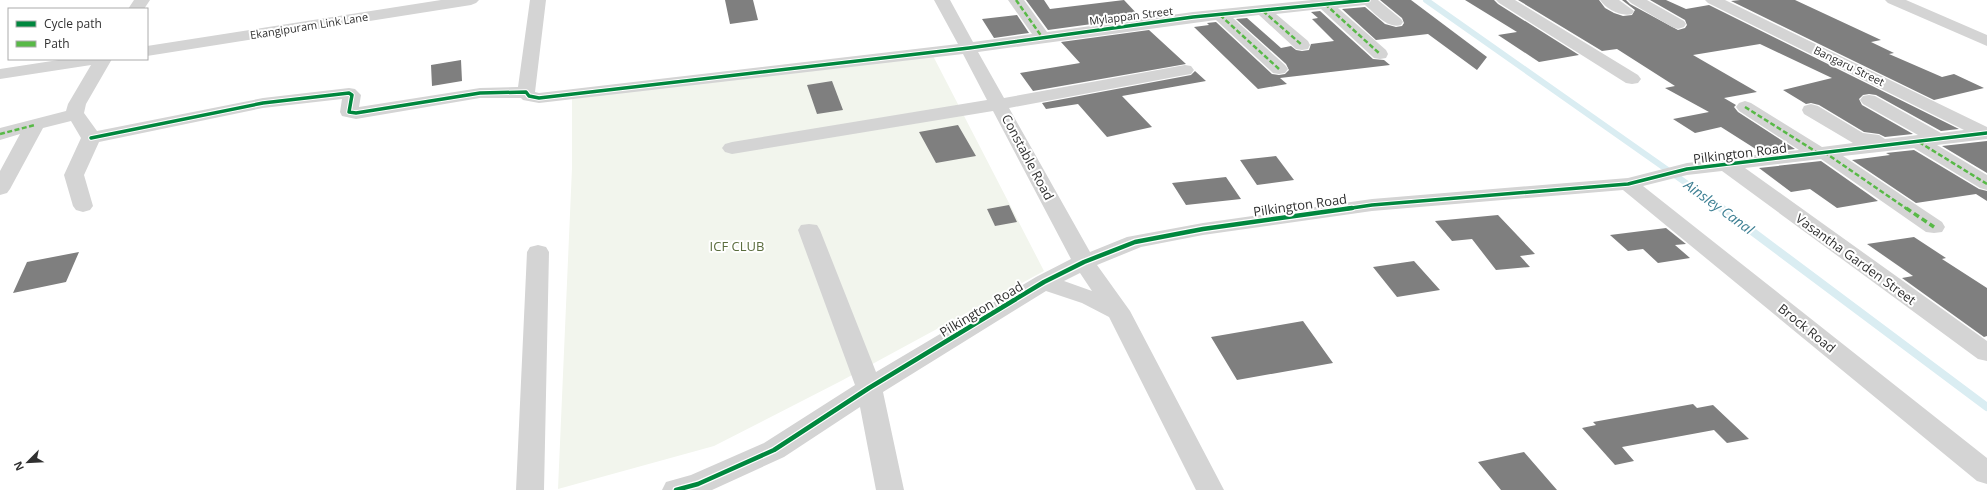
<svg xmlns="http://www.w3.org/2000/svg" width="1987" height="490" viewBox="0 0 1987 490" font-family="'Open Sans',sans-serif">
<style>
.green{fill:#f2f5ed}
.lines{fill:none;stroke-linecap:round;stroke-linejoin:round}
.stream-far1{stroke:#daedf2;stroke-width:6}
.stream{stroke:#daedf2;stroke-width:8}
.building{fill:#7f7f7f}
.minor{fill:#d4d4d4;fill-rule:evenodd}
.quiet-far1{stroke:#58b947;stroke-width:2.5;stroke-dasharray:5 2.5;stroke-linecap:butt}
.quiet{stroke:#58b947;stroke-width:3.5;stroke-dasharray:6 3.5;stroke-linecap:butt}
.cycleway-far1-casing{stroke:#fff;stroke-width:5.5}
.cycleway-casing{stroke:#fff;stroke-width:7}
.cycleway-far1{stroke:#00873e;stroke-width:3.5}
.cycleway{stroke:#00873e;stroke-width:4.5}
.labels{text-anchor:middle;stroke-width:4;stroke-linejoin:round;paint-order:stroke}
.far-street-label{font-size:11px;fill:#303030;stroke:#fff}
.street-label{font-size:13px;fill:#303030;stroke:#fff}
.park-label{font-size:13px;fill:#5a6c3d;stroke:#fff}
.water-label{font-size:14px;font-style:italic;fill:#3d7f93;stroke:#fff}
</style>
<rect width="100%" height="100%" fill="#fff"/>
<path class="green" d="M930 50 1044 271 841 381 714 446 558 489 572 168V99Z"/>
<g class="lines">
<path class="stream-far1" d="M1426 0 1723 209"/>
<path class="stream" d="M1721 208 1987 407"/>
</g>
<path class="building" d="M725 0H753L758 20 730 24Z
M1026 0H1044L1050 9 1124 0 1139 16H1134L1136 18 1048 30Z
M1380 0H1411L1487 57 1477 70 1428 34 1376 40 1342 9 1365 7 1385 24 1396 27 1402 26 1404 23 1402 18Z
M1465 0H1494L1498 4 1579 55 1539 62 1498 35 1517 32Z
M1518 0H1599L1605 8 1614 13 1623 16 1632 15 1635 10 1622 0H1626L1630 4 1678 30 1685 28 1687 25 1685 20 1650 0H1666L1686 9 1709 5 1959 129 1941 131 1876 95 1869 94 1863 95 1859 99 1862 105 1913 134 1885 137 1879 134 1864 132 1819 105 1811 103 1806 104 1783 90 1832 78 1760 44 1693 55 1757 92 1724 98 1736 105 1734 107 1738 112 1795 149 1762 153 1721 127 1695 133 1673 119 1709 112 1665 88 1675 86 1617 49 1602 51Z
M1740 0H1795L1881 40 1871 42 1894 53 1889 54 1942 77 1954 74 1984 88 1934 100 1731 1Z
M1320 11 1373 59 1384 60 1390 65 1280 78 1287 84 1258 89 1194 27 1209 25 1207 23 1216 22 1272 74 1279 75 1285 74 1289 70 1286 64 1236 19 1247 18 1281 48 1291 46 1296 50 1302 51 1309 50 1311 44 1334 41 1312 19 1318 18 1311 12Z
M1017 15 1029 33 994 38 982 19Z
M1149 30 1186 64 1033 91 1020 73 1080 63 1061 42Z
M461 60 462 81 432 86 431 65Z
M1195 71 1206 81 1122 96 1152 127 1107 137 1078 104 1046 109 1042 103 1191 75Z
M832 81 843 110 817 114 807 85Z
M958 125 976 156 936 163 919 132Z
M1987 141V173L1942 146Z
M1914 150 1979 189 1987 191V201L1976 194 1916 203 1852 160 1890 155 1886 153Z
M1276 156 1294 180 1257 185 1240 160Z
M1821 161 1878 201 1837 208 1810 189 1791 192 1759 168Z
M1226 177 1241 199 1186 205 1172 183Z
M1009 205 1017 222 995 226 987 209Z
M1498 215 1535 254 1520 256 1530 267 1496 270 1472 239 1452 241 1435 221Z
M1666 228 1686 244 1675 245 1690 258 1658 263 1643 249 1628 251 1610 235Z
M1914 237 1946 258 1942 259 1987 288V336L1984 337 1902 278 1913 276 1867 244Z
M79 252 66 282 13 293 27 262Z
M1414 261 1440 290 1397 297 1373 267Z
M1303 321 1333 363 1237 380 1211 337Z
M1693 404 1697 408 1713 405 1749 439 1727 443 1714 430 1622 447 1634 461 1615 465 1582 428 1596 425 1593 422Z
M1524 452 1557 490H1501L1478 462Z"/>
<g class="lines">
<path class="minor" d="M134 0H150L144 9H128Z
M441 0H479L476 3 471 5 147 56V46Z
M530 0H546L535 92 539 93 958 44 934 0H950L973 42 1032 34 1008 0H1024L1047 32 1193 12 1312 0H1378L1401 19 1403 22 1401 25C1387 29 1375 13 1365 5L1338 8 1386 50 1388 54 1386 58 1380 59 1374 58 1321 9 1276 14 1308 41 1310 45 1308 49 1302 50 1296 49 1259 15 1233 18 1285 65 1288 69 1285 73 1279 74 1273 73 1216 20 978 52 1004 98 1185 65 1191 66 1194 70 1191 74 1185 75 1009 108 1090 252 1127 237 1203 223 1372 199 1628 178 1687 163 1799 150 1739 111 1736 107 1739 103 1745 101 1751 103 1822 147 1853 143 1804 114 1802 110 1804 106 1811 104 1818 106 1863 133 1879 135 1885 139 1918 135 1863 104 1860 100 1863 96 1869 95 1875 96 1941 133 1964 130 1708 3 1705 0H1725L1987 127V139L1937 145 1987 175V190L1980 188 1914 148 1843 156 1942 222 1945 227 1942 232 1934 233 1926 232 1821 159 1745 168 1987 341V361L1978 359 1722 171 1687 175 1643 186 1987 458V484L1977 481 1623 190 1372 211 1203 235 1141 247 1097 265 1130 311 1224 490H1196L1109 317 1082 303 1046 291 883 392 904 490H876L860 407 784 457 712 490H662L666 482 691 475 764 443 855 385 798 230 801 225 809 224 817 225 820 230 876 372 1036 277 1071 259 993 111 732 154 725 152 722 148 725 144 732 142 987 100 963 54 539 103 523 100 521 98H480L356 119 342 116 340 112 342 99 263 108 99 142 84 175 93 206 90 210 83 212 76 210 73 206 64 175 81 138 71 121 43 128 10 189 7 193 0 195V171L20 134 0 140V128L66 111 68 104 91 65 0 79V69L65 59H112L86 104 84 113 97 131 263 98 349 88 355 89 361 95 359 107 480 88 518 87ZM1080 273 1092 291 1064 281Z
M1496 0H1515L1638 75 1641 79 1638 83 1632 84 1626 83 1499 3Z
M1600 0H1619L1634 11 1632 14C1621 17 1606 9 1600 0Z
M1628 0H1647L1684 21 1686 24 1684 27 1678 29 1672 27 1631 3Z
M1885 0H1906L1987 35V46L1888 3Z
M538 245 546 247 549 252 544 490H516L527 252 530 247Z"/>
<path class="quiet-far1" d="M1016 0 1042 37
M1325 4 1380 54
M1263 11 1302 45
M1220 15 1279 69
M1745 107 1818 153
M0 134 35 125
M1919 142 1987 184
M1824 152 1907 209"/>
<path class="quiet" d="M1906 208 1934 227"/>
<g class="cycleway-far1-casing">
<path id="cycleway-far1" d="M91 138 263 103 349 93 352 95 349 112 356 113 480 93 526 92 529 96 539 98 969 48 1193 17 1368 0
M1345 209 1372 205 1628 184 1687 169 1987 133"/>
</g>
<g class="cycleway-casing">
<path id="cycleway" d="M676 490 698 484 774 450 869 388 1044 282 1084 262 1135 242 1203 229 1352 208"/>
</g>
<use href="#cycleway-far1" class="cycleway-far1"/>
<use href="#cycleway" class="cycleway"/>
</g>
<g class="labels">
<g class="far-street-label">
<text transform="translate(1131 16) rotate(-7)" y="4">Mylappan Street</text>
<text transform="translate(309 26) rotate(-9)" y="4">Ekangipuram Link Lane</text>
<text transform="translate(1849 66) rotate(26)" y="4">Bangaru Street</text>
</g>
<g class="street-label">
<text transform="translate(1740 153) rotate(-7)" y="5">Pilkington Road</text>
<text transform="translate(1028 157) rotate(62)" y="5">Constable Road</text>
<text transform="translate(1300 205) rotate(-8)" y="5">Pilkington Road</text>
<text transform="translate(1856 259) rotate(36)" y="5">Vasantha Garden Street</text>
<text transform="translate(981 309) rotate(-31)" y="5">Pilkington Road</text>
<text transform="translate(1807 328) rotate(39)" y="5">Brock Road</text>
</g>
<g class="park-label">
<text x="737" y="251">ICF CLUB</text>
</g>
<g class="water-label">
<text transform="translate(1719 207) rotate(36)" y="5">Ainsley Canal</text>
</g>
</g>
<rect x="8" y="8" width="140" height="52" fill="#ffffff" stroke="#acacac"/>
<rect x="16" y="21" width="20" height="6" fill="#00873e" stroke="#acacac"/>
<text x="44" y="28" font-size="12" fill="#303030">Cycle path</text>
<rect x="16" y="41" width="20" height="6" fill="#58b947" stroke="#acacac"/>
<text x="44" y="48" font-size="12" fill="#303030">Path</text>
<g transform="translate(28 462) rotate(246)" stroke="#ffffff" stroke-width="3" paint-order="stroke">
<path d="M0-3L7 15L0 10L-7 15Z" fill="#303030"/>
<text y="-6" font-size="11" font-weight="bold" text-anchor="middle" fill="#303030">N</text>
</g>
</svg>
